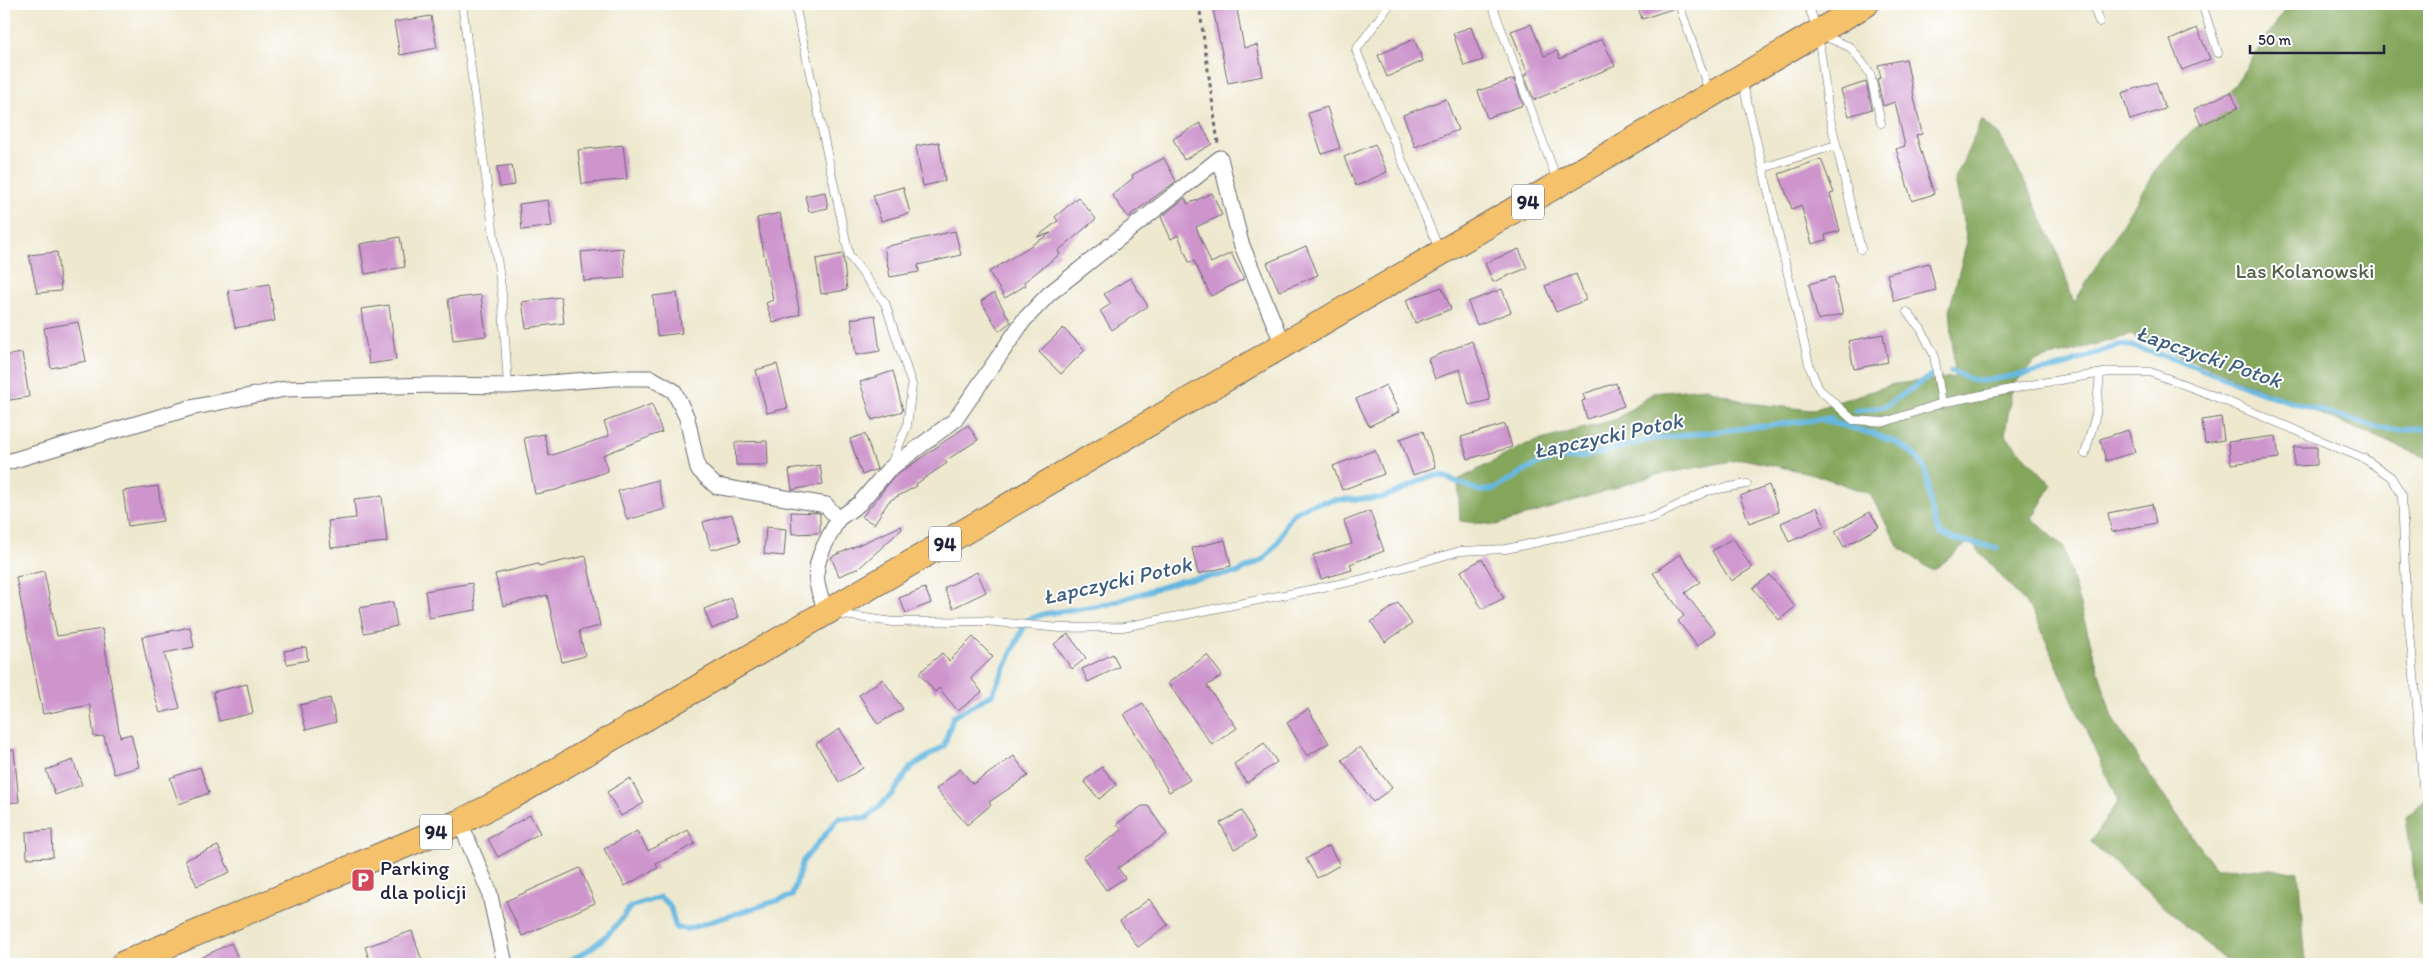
<svg xmlns="http://www.w3.org/2000/svg" width="2433" height="968" viewBox="0 0 2433 968" font-family="Itim,sans-serif">
<style>
.forest{fill:#83a65a;stroke:#52644a}
.lines{fill:none;stroke-linecap:round;stroke-linejoin:round}
.stream{stroke:#65b7e0;stroke-width:5.5}
.building{fill:#ce95cd}
.lane-casing{stroke:#69676e;stroke-width:9}
.street-casing{stroke:#69676e;stroke-width:17}
.primary-casing{stroke:#69676e;stroke-width:27}
.path{stroke:#69676e;stroke-width:3;stroke-dasharray:4 4;stroke-linecap:butt}
.lane{stroke:#fff;stroke-width:8}
.street{stroke:#fff;stroke-width:15}
.primary{stroke:#f5c16b;stroke-width:25}
.labels{text-anchor:middle;stroke-width:4;stroke-linejoin:round;paint-order:stroke}
.shield{fill:#fff;stroke:#646476;stroke-width:1}
.shield-label{font-size:20px;font-weight:bold;fill:#22223b}
.park-label{font-size:21px;fill:#56614c;stroke:#fff}
.poi-label{font-size:21px;fill:#22223b;stroke:#fff;text-anchor:start}
.water-label{font-size:22px;font-style:italic;fill:#3d5e7d;stroke:#fff}
</style>
<rect width="100%" height="100%" fill="#fff"/>
<filter id="ink" filterUnits="userSpaceOnUse"><feTurbulence type="fractalNoise" baseFrequency=".02" numOctaves="2"/><feDisplacementMap in="SourceGraphic" scale="10" xChannelSelector="R" yChannelSelector="G"/><feConvolveMatrix kernelMatrix="1 2 1 2 8 2 1 2 1" color-interpolation-filters="sRGB"/></filter>
<filter id="wash" filterUnits="userSpaceOnUse"><feTurbulence type="fractalNoise" baseFrequency=".0096" numOctaves="4" result="noise"/><feDisplacementMap in="SourceGraphic" scale="20" xChannelSelector="R" yChannelSelector="G"/><feGaussianBlur stdDeviation="1.12" result="paint"/><feColorMatrix in="noise" values="0 0 0 0 0 0 0 0 0 0 0 0 0 0 0 0 0 1.4 0 .05"/><feComposite in="paint" operator="in"/></filter>
<g filter="url(#wash)">
<rect width="100%" height="100%" fill="#ede8ce"/>
<path class="forest" d="M2289 4H2429V459L2131 335 2035 361 2012 387 2005 435 2052 485 2032 518 2063 546 2112 718 2175 813 2216 868 2298 871 2306 964H2229L2091 842 2118 801 2033 612 1970 541 1933 571 1899 547 1870 494 1814 474 1743 459 1656 475 1496 525 1460 521 1458 480 1527 444 1617 419 1653 393 1706 388 1748 403 1812 410 1894 384 1955 377 1950 307 1967 242 1955 179 1982 120 2000 136 2031 194 2058 254 2074 303 2158 166 2231 90Z
M2429 795V916L2418 903 2406 817Z"/>
<g class="lines">
<path class="stream" d="M1951 371 1973 380 1984 381 2057 368 2118 345 2131 346 2181 361 2266 394 2379 428 2400 430 2429 429
M1856 411 1884 407 1932 375
M1825 421C1854 429 1919 440 1926 474 1930 494 1930 516 1940 534L1962 541 1997 548
M562 964C589 953 614 933 630 907L660 897 670 906 676 928 688 929 792 896 803 861 839 818H867L893 793 911 767 944 746 953 717 992 694 1027 620 1044 614 1108 604 1183 580 1237 573 1264 559 1278 542 1286 524 1294 513 1309 505 1333 500 1381 498 1404 489 1428 477 1440 475 1480 491 1495 489 1537 464 1551 460 1587 456 1651 439 1832 418"/>
</g>
<g id="blocks">
<path class="building" d="M1212 4H1236L1244 48 1257 45 1263 76 1228 83Z
M1637 4H1673L1675 8 1642 19Z
M431 16 437 48 400 55 394 22Z
M1531 24 1544 56 1557 51 1560 59 1602 39 1615 66 1534 100 1524 75 1528 74 1511 31Z
M1471 27 1483 60 1464 66 1453 33Z
M2197 28 2210 59 2182 70 2170 40Z
M1414 39 1423 61 1387 77 1378 55Z
M1906 59 1922 134 1916 135 1934 194 1912 201 1896 149 1905 146 1895 102 1883 106 1877 79 1881 78 1878 65Z
M1514 79 1523 105 1487 118 1478 91Z
M1866 82 1872 109 1849 116 1841 90Z
M2156 82 2165 109 2130 120 2122 93Z
M2231 92 2238 108 2201 125 2194 109Z
M1446 99 1458 130 1415 147 1403 115Z
M1327 107 1340 148 1322 154 1308 113Z
M1200 123 1212 144 1184 160 1173 139Z
M939 142 945 181 923 186 916 146Z
M1375 144 1387 172 1356 186 1344 157Z
M623 145 627 179 582 184 578 150Z
M1164 158 1176 181 1128 217 1112 195 1133 178 1132 175Z
M1821 159 1834 193 1830 194 1840 231 1825 235 1826 240 1812 244 1801 205 1792 209 1779 174Z
M512 165 515 185 500 187 497 167Z
M903 187 910 213 881 221 873 195Z
M825 192 828 208 809 212 805 196Z
M1212 193 1222 215 1196 227 1211 263 1231 253 1244 279 1211 296 1194 261 1189 262 1178 235 1171 239 1161 217 1185 198 1188 204Z
M1078 197 1096 219 1058 251 1060 254 1024 282 1026 285 1005 298 989 272 1051 233 1037 237 1058 221 1055 217Z
M548 200 552 226 522 230 519 204Z
M780 213 800 314 773 323 766 303 773 300 757 218Z
M955 231 961 255 918 265 919 272 890 277 884 247Z
M400 237 405 267 365 274 360 244Z
M1306 246 1318 275 1279 291 1267 263Z
M623 248 625 278 584 281 581 252Z
M1519 249 1527 268 1493 282 1485 263Z
M57 252 61 291 37 293 29 255Z
M843 254 847 290 821 294 816 259Z
M1929 263 1936 290 1894 301 1887 274Z
M1576 274 1586 300 1556 312 1545 286Z
M1834 277 1843 314 1818 320 1809 284Z
M1130 278 1148 306 1112 330 1100 311 1111 304 1104 294Z
M269 284 275 321 235 328 228 291Z
M1442 287 1451 309 1415 323 1406 300Z
M1502 289 1511 312 1477 325 1468 302Z
M677 293 682 333 657 336 653 296Z
M994 293 1011 322 999 331 981 301Z
M481 295 486 336 453 340 448 299Z
M561 297 564 323 526 328 522 302Z
M389 305 396 360 369 364 361 309Z
M875 315 880 351 856 355 851 319Z
M78 322 86 361 51 368 44 328Z
M1063 328 1085 350 1061 374 1039 352Z
M1883 334 1888 362 1854 369 1848 341Z
M1472 341 1482 367 1490 400 1469 405 1460 369 1435 379 1428 359Z
M22 353 29 397 4 401V356Z
M777 364 788 408 767 413 756 370Z
M893 371 903 411 872 420 860 382Z
M1616 383 1624 406 1587 419 1582 401 1585 400 1583 394Z
M1386 385 1399 412 1369 426 1356 399Z
M652 404 662 432 603 455 608 471 556 490 535 494 524 438 544 434 549 456 609 436 604 422Z
M2221 417 2224 440 2205 443 2202 420Z
M1505 424 1512 447 1468 459 1461 437Z
M968 425 978 440 945 461 947 463 916 484 917 486 889 501 874 524 862 517 894 477Z
M2128 430 2135 452 2106 461 2100 439Z
M1423 431 1435 467 1413 475 1400 439Z
M865 434 877 469 862 475 850 439Z
M2276 436 2279 458 2231 464 2228 442Z
M767 441 768 465H736L735 442Z
M2294 447H2317V465L2294 466Z
M1375 450 1384 474 1342 490 1333 466Z
M820 465 823 484 792 490 789 470Z
M657 480 665 509 627 520 618 491Z
M1769 485 1779 512 1749 523 1740 496Z
M158 486 163 521 128 526 123 491Z
M382 496 387 542 331 548 328 521 356 518 354 499Z
M2152 504 2156 523 2112 532 2108 513Z
M1817 507 1825 526 1789 542 1781 523Z
M1370 511 1384 551 1350 564 1352 570 1321 579 1313 555 1352 544 1344 521Z
M791 512 820 513V533L792 534Z
M1870 512 1879 527 1844 547 1835 531Z
M732 514 740 542 711 550 703 522Z
M901 526 902 529 859 568 839 576 831 557Z
M766 527 786 529 784 556 764 554Z
M1733 538 1752 568 1731 581 1712 551Z
M1225 540 1231 566 1198 574 1192 548Z
M1680 554 1700 582 1685 593 1715 632 1697 646 1678 621 1684 616 1653 573Z
M586 556 600 626 579 631 585 656 562 662 547 595 503 606 495 574 538 564 539 566Z
M1482 559 1504 598 1482 609 1461 571Z
M44 571 57 636 102 629 120 737 131 734 139 767 114 774 104 736 94 737 90 705 43 714 16 577Z
M977 572 986 592 953 608 944 588Z
M1770 575 1795 607 1779 620 1753 588Z
M472 583 476 610 429 618 425 591Z
M925 588 931 603 906 613 899 598Z
M731 598 739 617 712 629 704 609Z
M393 602 397 626 364 633 359 608Z
M1398 603 1412 624 1385 642 1371 622Z
M190 627 194 647 164 653 180 708 160 713 150 679 142 637Z
M1068 634 1086 658 1072 669 1054 644Z
M973 637 993 657 971 678 982 692 958 711 939 688 935 692 919 673 942 653 949 661Z
M306 647 308 660 287 664 284 651Z
M1113 654 1119 667 1088 682 1082 669Z
M1207 655 1222 675 1207 686 1237 728 1212 745 1168 683Z
M883 679 903 709 878 724 859 695Z
M247 684 253 713 219 721 213 692Z
M330 698 336 722 306 730 300 705Z
M1143 703 1190 780 1169 792 1124 714Z
M1308 709 1329 743 1307 756 1287 723Z
M840 729 863 768 839 782 816 744Z
M1264 743 1277 762 1247 783 1234 764Z
M1360 747 1392 788 1373 802 1342 760Z
M4 750H14L19 802 4 803Z
M1014 756 1028 776 989 802 991 805 967 825 936 789 960 769 973 784Z
M73 760 82 785 55 795 46 770Z
M200 767 209 793 179 804 170 778Z
M1102 767 1117 785 1099 799 1084 781Z
M630 778 644 803 621 816 607 792Z
M1142 806H1148L1167 834 1118 868 1125 878 1106 890 1083 857 1122 830 1117 824Z
M1242 811 1256 838 1234 849 1220 823Z
M530 815 540 833 498 857 488 839Z
M52 830 53 857 27 858 26 832Z
M688 830 695 844 656 864 658 868 625 886 604 849 637 831 648 851Z
M218 846 230 872 197 886 185 860Z
M1329 846 1340 865 1317 878 1306 859Z
M580 868 595 903 522 936 506 901Z
M1149 899 1168 925 1138 947 1120 921Z
M412 931 423 964H371L365 947Z
M231 943 239 960 230 964H188Z"/>
</g>
</g>
<g filter="url(#ink)">
<use href="#blocks" fill-opacity="0" stroke="#69676e" stroke-width="1"/>
<g class="lines">
<g class="lane-casing">
<path id="lane" d="M462 4 502 294 508 386
M795 4 849 255 885 303 912 385 907 426 891 464
M1390 4 1356 50 1439 249
M1492 4 1557 180
M1679 4 1709 91
M1808 4 1818 33 1829 114 1861 249
M2093 4 2099 22
M2202 4 2218 53
M1822 35 1850 47 1870 73 1881 123
M1742 80 1810 368 1819 389 1853 420 1885 422 1942 403 2041 383 2110 372H2150L2204 392 2365 459 2391 477 2402 495 2406 593 2418 716 2423 785
M1763 168 1836 145
M1907 312 1921 329 1934 355 1942 403
M2085 454 2096 414 2100 374
M837 614 893 622 985 621 1060 628 1123 627 1359 580 1460 551 1506 549 1654 517 1707 491 1747 484"/>
</g>
<g class="street-casing">
<path id="street" d="M4 463 190 408 285 389 434 385 508 386 614 378H651L674 391 687 418 698 469 716 486 826 505 838 519C820 555 805 572 828 612
M838 519 859 504 888 470 955 420 1024 320 1049 294 1220 158 1241 243 1283 345
M460 822 489 891 505 964"/>
</g>
<g class="primary-casing">
<path id="primary" d="M123 964 460 822 516 794 1866 4"/>
</g>
<path class="path" d="M1199 4 1218 143"/>
<use href="#lane" class="lane"/>
<use href="#street" class="street"/>
<use href="#primary" class="primary"/>
</g>
</g>
<defs>
<g id="parking-square" transform="scale(1.25)"><rect x="-9" y="-9" width="18" height="18" rx="4" fill="#d1495b" stroke="#fff"/><path d="M-3.5-5.5H1a3.5 3.5 0 0 1 0 7H-1V5.5H-3.5ZM-1-3.4V-.6H.8a1.4 1.4 0 0 0 0-2.8Z" fill="#fff"/></g>
</defs>
<g fill-rule="evenodd">
<use href="#parking-square" x="363" y="880"/>
</g>
<g class="labels">
<g class="shield">
<rect x="1512" y="184.5" width="32" height="35" rx="4"/>
<rect x="929" y="526.5" width="32" height="35" rx="4"/>
<rect x="420" y="814.5" width="32" height="35" rx="4"/>
</g>
<g class="shield-label">
<text x="1528" y="209">94</text>
<text x="945" y="551">94</text>
<text x="436" y="839">94</text>
</g>
<g class="park-label">
<text x="2305" y="278">Las Kolanowski</text>
</g>
<g class="poi-label">
<text x="380" y="875">Parking<tspan x="380" dy="24">dla policji</tspan></text>
</g>
<g class="water-label">
<text transform="translate(2209 356) rotate(19)" y="8">Łapczycki Potok</text>
<text transform="translate(1608 435) rotate(-12)" y="8">Łapczycki Potok</text>
<text transform="translate(1117 580) rotate(-13)" y="8">Łapczycki Potok</text>
</g>
</g>
<rect width="2433" height="968" fill="none" stroke="#fff" stroke-width="20"/>
<path d="M2250 45v8h134v-8" fill="none" stroke="#22223b" stroke-width="2.5"/>
<text x="2258" y="45" font-size="15" fill="#22223b" stroke="#ffffff" stroke-width="4" paint-order="stroke">50 m</text>
</svg>
